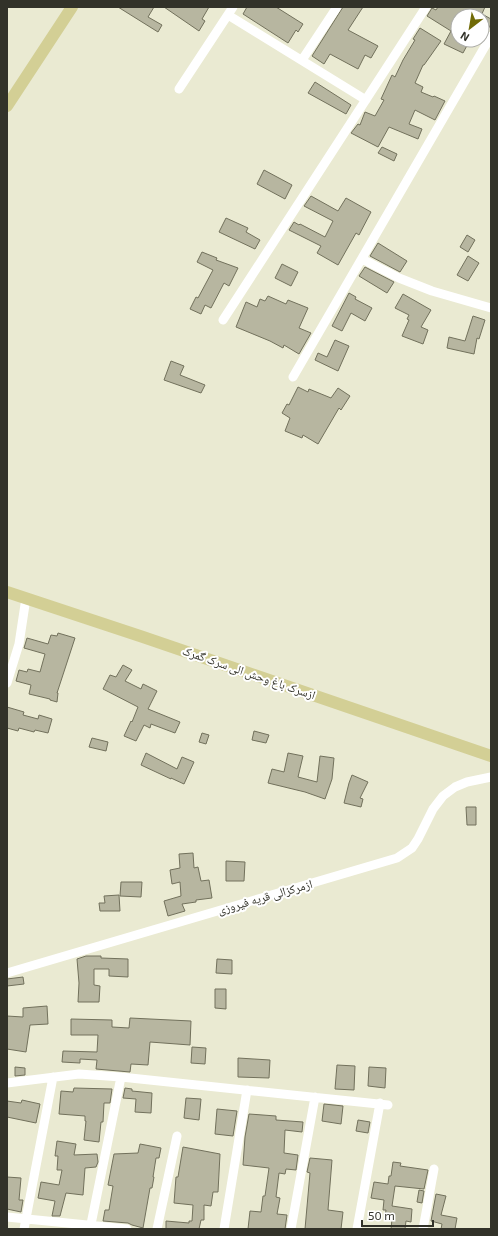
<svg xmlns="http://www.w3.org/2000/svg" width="498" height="1236" viewBox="0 0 498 1236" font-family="'Exo 2','Noto Naskh Arabic',sans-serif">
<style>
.building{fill:#b7b6a0;stroke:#72715c}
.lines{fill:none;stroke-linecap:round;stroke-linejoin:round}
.minor{stroke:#fff;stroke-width:9}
.major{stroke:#d3cf95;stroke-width:12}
.labels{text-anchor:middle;stroke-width:4;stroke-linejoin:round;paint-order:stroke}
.street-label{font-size:12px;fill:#323229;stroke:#fff}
</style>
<rect width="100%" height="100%" fill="#eaead2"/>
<path class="building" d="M118 7H154L148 17 162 25 158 32Z
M164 7H209L202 19 205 21 199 31Z
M247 7H276L303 24 298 32 296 30 288 43 243 14Z
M343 7H363L348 30 378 46 371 58 365 55 358 69 330 54 324 64 312 56Z
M438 7H485L481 16H458V40H470L463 53 444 44 451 31 427 16 432 8 436 10Z
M482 14 491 19V24L482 40Z
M420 28 441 41 424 65H423L415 83 423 87 421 92 433 97 434 96 445 101 435 120 415 110 409 124 422 129 418 139 389 127 378 147 351 133 358 124 360 125 365 112 375 116 384 100 381 99 392 75 395 77 403 60 415 40 413 39Z
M315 82 351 105 346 114 308 93Z
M382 147 397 154 394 161 378 153Z
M264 170 292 185 285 199 257 184Z
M311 196 338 211 346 198 371 212 359 235 356 233 338 265 317 253 321 246 289 230 294 222 299 225 300 224 325 237 333 221 304 206Z
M226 218 248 228 246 232 260 240 255 249 219 232Z
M467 235 475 240 468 252 460 247Z
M378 243 407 261 400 272 370 256Z
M202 252 217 258 216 260 238 268 229 286 224 283 211 308 205 305 201 314 190 309 196 297 198 298 213 270 197 262Z
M468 256 479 263 468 281 457 275Z
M282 264 298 272 291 286 275 278Z
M365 267 394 282 387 293 359 276Z
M349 293 356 297 355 299 372 308 365 321 351 313 342 331 332 326Z
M403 294 431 310 421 327 428 330 423 344 402 336 409 320 407 319 409 315 395 308Z
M268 296 286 304 288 300 308 308 299 328 311 333 299 354 284 345 283 348 270 341 236 327 246 302 257 307 260 299 265 301Z
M473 316 485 320 479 339 477 338 474 354 447 348 449 337 465 341Z
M335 340 349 346 338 371 315 360 318 353 327 357Z
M171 361 184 366 180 375 205 385 201 393 164 380Z
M298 387 308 392 309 389 331 398 338 388 350 396 341 410 339 408 318 444 303 435 302 438 285 431 290 418 282 413 287 404 289 405Z
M58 633 75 638 57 693H58L57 702 50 700V699L29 694 31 685 16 681 19 670 27 672 28 669 40 672 45 654 24 648 27 638 48 644 51 635 57 636Z
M123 665 132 670 125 681 141 689 143 684 157 691 148 709 180 722 175 733 151 724 150 728 144 725 136 741 124 736 131 721 132 722 138 707 103 689 110 675 116 677Z
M7 707 24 712 23 715 38 719 39 715 52 719 48 733 35 730 34 732 19 728 18 731 7 728Z
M254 731 269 735 266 743 252 740Z
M202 733 209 735 206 744 199 742Z
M92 738 108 742 106 751 89 747Z
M146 753 177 769 182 757 194 762 184 784 171 778V779L141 765Z
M288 753 303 756 298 777 317 782 320 756 334 758 332 779 325 799 305 792 268 783 272 769 284 772Z
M352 775 368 782 360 798 363 799 361 807 344 803 349 783Z
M466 807H476V825H467Z
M193 853 194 868 198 867 201 881 209 880 212 898 196 900V902L182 904 185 911 168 916 164 901 181 896 180 882 172 884 170 870 180 868 179 854Z
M226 861 245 862 244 881H226Z
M121 882H142L141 897 120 896Z
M119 895 120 911H100L99 903H105L104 896Z
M86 956H101V958L128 959V977L109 976V969H94V985L100 986 99 1002H78L79 983 77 959Z
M217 959 232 960V974L216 973Z
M23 977 24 984 7 986V979Z
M215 989H226V1009L215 1008Z
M47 1006 48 1024 30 1025 26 1052 7 1049V1016L23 1017V1008Z
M130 1018 191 1021 190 1045 150 1042 148 1065 131 1064 130 1072 96 1069 97 1060 80 1059V1063L62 1062 63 1051 97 1052 98 1035H71V1019L112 1020V1027L129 1028Z
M192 1047 206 1048 205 1064 191 1063Z
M238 1058 270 1060 269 1078 238 1077Z
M337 1065 355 1066 354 1090 335 1089Z
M15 1067 25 1068V1075L15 1076Z
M369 1067 386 1068 385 1088 368 1086Z
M74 1088 112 1089 110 1103H104L103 1122H101L99 1142 84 1140 86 1121H85V1116L59 1114 61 1091 73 1092Z
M125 1088 132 1089V1091L152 1093 151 1113 135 1112 136 1099 123 1098Z
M186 1098 201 1099 199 1120 184 1118Z
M22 1100 40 1104 36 1123 7 1117V1101L21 1103Z
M324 1104 343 1106 341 1124 322 1121Z
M217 1109 237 1111 233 1136 215 1134Z
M249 1114 276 1116V1120L303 1122 302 1132 285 1130 284 1153 298 1155 296 1170 286 1169 285 1174 279 1173 276 1197 280 1198 277 1214 287 1215 285 1229H248L250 1211 261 1212 263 1196H265L269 1168 243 1165 245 1137Z
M358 1120 370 1122 368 1133 356 1131Z
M57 1141 76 1144 74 1155 97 1154 98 1162 96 1167 85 1168 83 1195 66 1193 60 1216H52L55 1201 38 1198 41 1182 59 1185 62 1170H57L58 1156H55Z
M140 1144 161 1148 159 1158H156L153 1177H154L152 1188H150L143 1228 132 1225 128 1223 103 1221 105 1210H109L113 1186 108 1185 114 1154 138 1153Z
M183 1147 220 1154 218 1192H213L211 1206 204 1205V1220H201L199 1229H166V1221L189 1223V1221H192L193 1205 174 1203 176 1177H178Z
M310 1158 332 1160 328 1210 343 1212 341 1229H305L310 1173 307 1172Z
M393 1162 401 1163 400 1166 428 1170 424 1189 395 1186 392 1206 412 1209 411 1222 406 1221 405 1229H391L392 1219 385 1218 386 1210H383L384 1200 371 1198 374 1182 388 1184 389 1176H391Z
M7 1177 21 1178 19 1200H23L21 1212 7 1209Z
M419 1190 424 1191 422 1203 417 1202Z
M436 1194 446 1196 441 1215 457 1218 455 1229H441L442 1224 431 1221Z"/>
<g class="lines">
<path class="minor" d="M228 15 366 100
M302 60 337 7
M179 89 233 7
M362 259 399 278 432 291 491 308
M223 320 426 7
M293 377 491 36
M7 683 19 644 26 598
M7 973 397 858 412 848 418 839 433 809 443 796 455 787 467 782 491 777
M7 1083 79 1074 121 1077 388 1105
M7 1217 127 1229
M24 1229 53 1077
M90 1229 121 1077
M157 1229 177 1136
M224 1229 247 1090
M291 1229 315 1097
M357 1229 380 1103
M423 1229 434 1169"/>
<path class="major" d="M7 106 72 7
M7 592 143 637 491 756"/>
</g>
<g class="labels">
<g class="street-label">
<text transform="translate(249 673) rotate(19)" y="4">ازسرک باغ وحش الی سرک گمرک</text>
<text transform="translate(265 897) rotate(-16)" y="4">ازمرکزالی قریه فیروزی</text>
</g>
</g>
<rect width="498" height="1236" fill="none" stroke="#323229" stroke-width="16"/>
<g transform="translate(470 28) rotate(211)"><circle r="19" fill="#ffffff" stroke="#adada9"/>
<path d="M0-3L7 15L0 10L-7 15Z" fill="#716b07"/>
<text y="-6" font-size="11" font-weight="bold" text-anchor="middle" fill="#323229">N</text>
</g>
<path d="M362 1220v6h71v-6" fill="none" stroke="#323229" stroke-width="2"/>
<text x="368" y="1220" font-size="12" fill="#323229" stroke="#ffffff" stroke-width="3" paint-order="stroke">50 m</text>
</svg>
